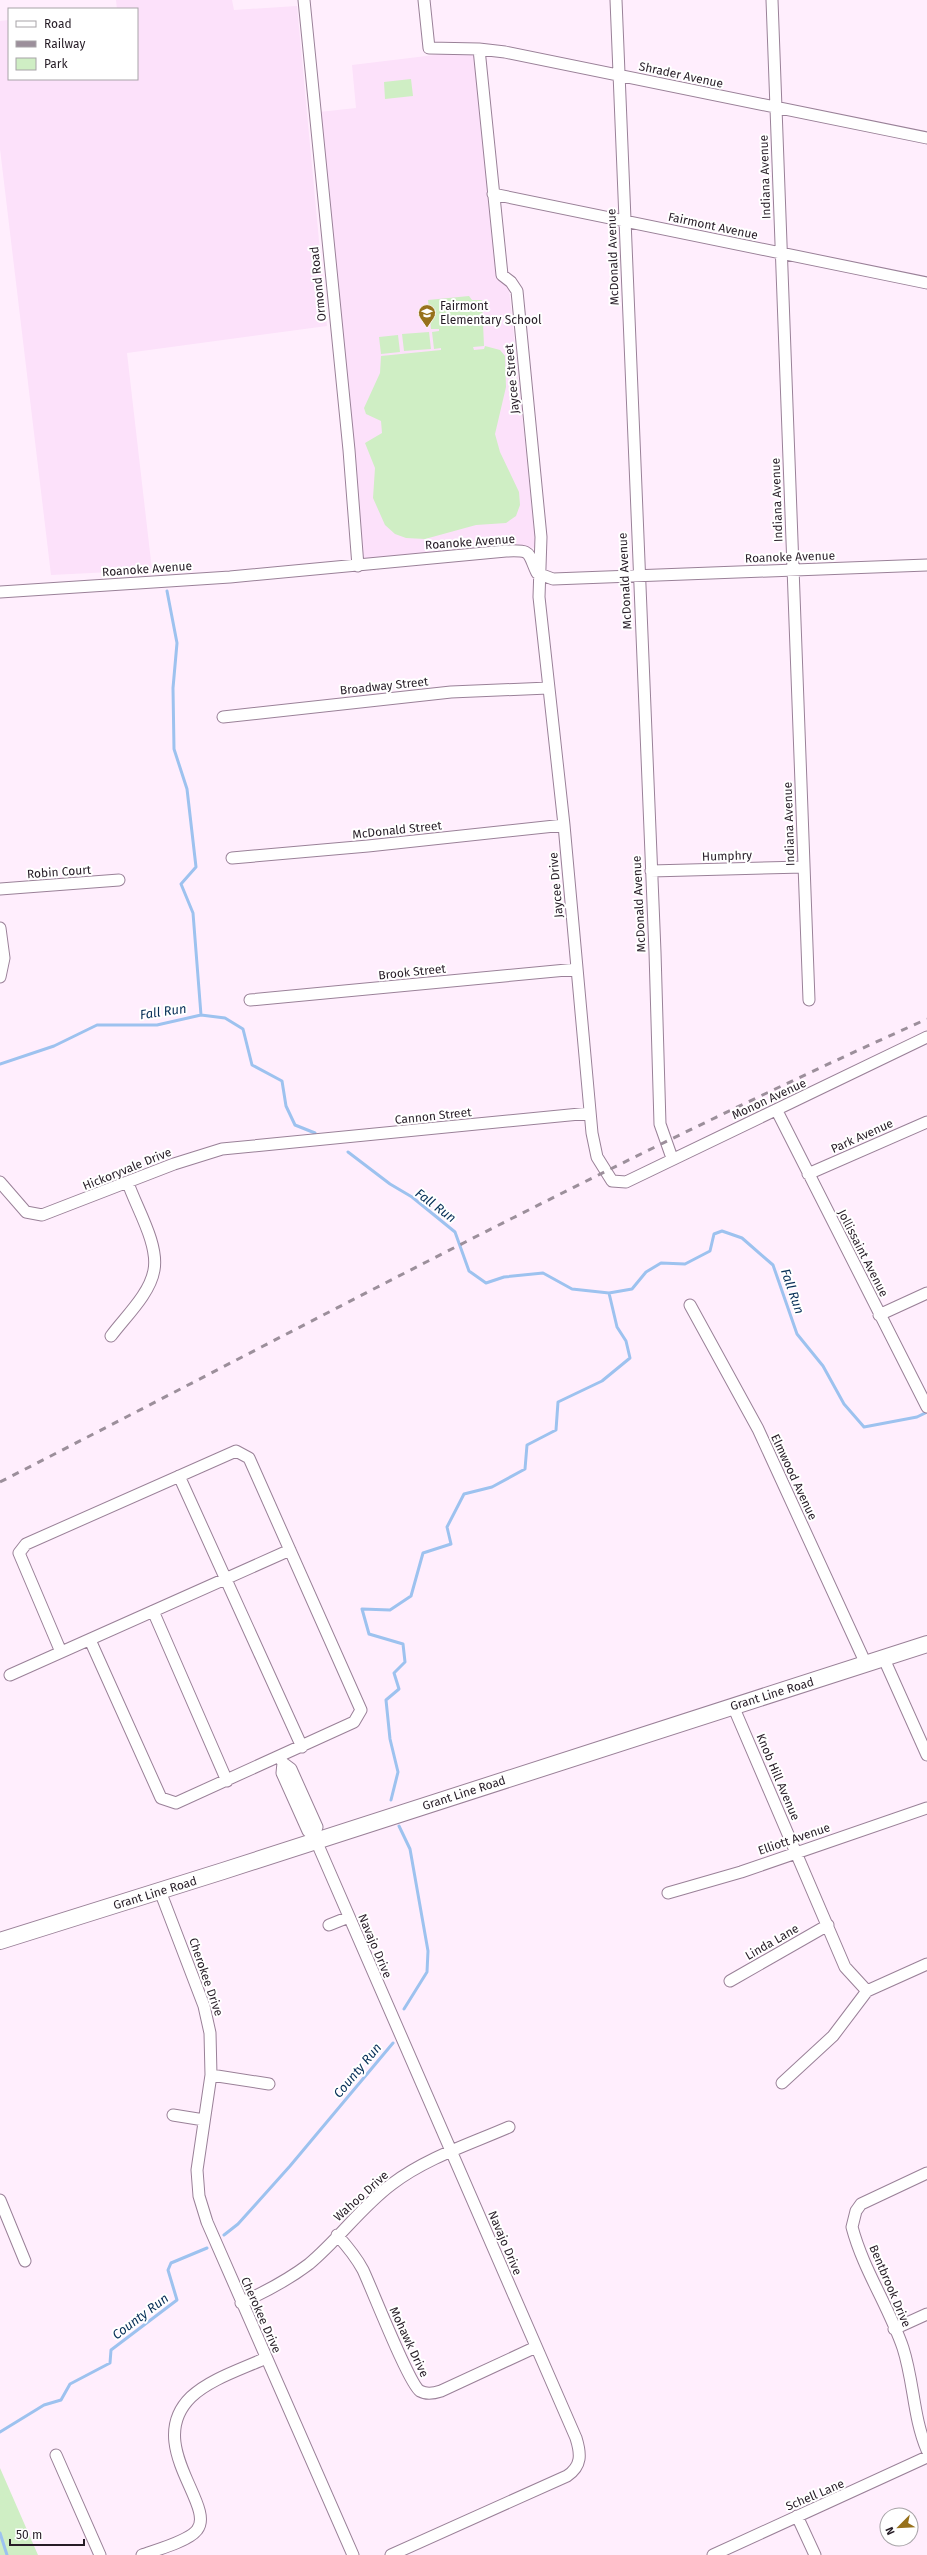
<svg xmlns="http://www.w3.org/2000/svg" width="927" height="2555" viewBox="0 0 927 2555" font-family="'Fira Sans',sans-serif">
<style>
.built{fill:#fce1fa}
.green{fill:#cfeec4}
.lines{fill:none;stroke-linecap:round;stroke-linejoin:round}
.stream{stroke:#9dc2ef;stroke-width:3}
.street-casing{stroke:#9a8198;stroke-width:13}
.secondary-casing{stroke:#9a8198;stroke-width:18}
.street{stroke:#fff;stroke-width:11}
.secondary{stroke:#fff;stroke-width:16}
.rail{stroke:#9c8f9b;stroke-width:3;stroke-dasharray:7 7;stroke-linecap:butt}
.labels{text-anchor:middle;stroke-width:4;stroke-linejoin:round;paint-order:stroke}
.street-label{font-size:12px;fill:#261c26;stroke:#fff}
.poi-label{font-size:12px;fill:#261c26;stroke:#fff;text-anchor:start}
.water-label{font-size:13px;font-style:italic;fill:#083058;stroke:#fff}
</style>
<rect width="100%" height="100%" fill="#ffeefd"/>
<path class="built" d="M116 0H232L234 10 297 6 327 326 127 353 152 570 51 575 0 149V21L9 20V79H137V9H117Z
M484 49 536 548 505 546 363 559 319 112 356 108 352 65Z"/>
<path class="green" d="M411 79 413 96 385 99 384 82Z
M469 296 472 300H482L484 346 473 347 474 350 484 349 485 346 500 350 505 356 506 387 495 434 500 452 519 492 520 505 516 516 506 523 476 525 425 539 406 538 395 534 385 525 373 498 375 468 365 443 382 433 381 421 366 414 364 408 380 373 381 356 441 350V348L434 349 432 332 439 331V329H431L428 300Z
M429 332 431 349 404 351 402 334Z
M398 335 400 352 381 354 379 337Z
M0 2468 38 2555H0Z"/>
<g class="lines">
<path class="stream" d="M167 591 177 643 173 688 174 749 187 789 196 867 181 884 193 913 201 1015
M0 1064 54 1046 97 1025H157L201 1015 225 1018 243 1029 252 1065 282 1081 286 1106 295 1125 315 1133
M348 1152 390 1184 412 1197 455 1232 469 1271 486 1283 504 1277 543 1273 572 1289 609 1293 632 1289 646 1272 661 1263 685 1264 710 1251 714 1234 722 1231 742 1238 773 1265 797 1334 823 1366 844 1404 864 1427 917 1417 927 1412
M391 1800 398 1772 390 1739 386 1700 399 1689 394 1673 405 1662 403 1644 369 1634 362 1609 390 1610 411 1596 423 1553 451 1544 447 1527 464 1494 492 1487 525 1469 527 1445 556 1430 558 1402 602 1381 630 1358 626 1341 617 1327 609 1293
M399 1826 410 1849 428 1951 427 1972 404 2009
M224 2235 238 2224 290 2166 393 2043
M0 2432 44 2405 61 2400 70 2384 110 2363 111 2350 177 2300 168 2270 171 2263 207 2248
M0 2533 7 2555"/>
<g class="street-casing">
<path id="street" d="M304 0 349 450 358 566
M424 0 429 48 479 49 505 52 927 138
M616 0 655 952 660 1124 672 1158
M772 0 809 1000
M479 49 502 275 511 282 517 291 541 537 539 597 564 825 592 1133 597 1157 612 1181 626 1182 927 1037
M493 194 927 283
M0 592 230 577 506 551C533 550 527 552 537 573L553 579 927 565
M223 717 451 692 548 688
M232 858 368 846 564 825
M651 871 804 867
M0 889 119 880
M0 928 4 958 0 977
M250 1000 577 969
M777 1111 927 1407
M808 1174 927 1122
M0 1182 26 1212 42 1215 174 1164 222 1149 590 1113
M690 1305 758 1429 866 1664
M879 1315 927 1293
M111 1336C125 1317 150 1294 154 1270 159 1244 136 1207 128 1183
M179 1476 302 1747
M153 1611 227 1781
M61 1652 19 1553 26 1544 236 1451 249 1458 361 1710 354 1722 176 1803 161 1798 90 1640
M884 1659 927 1755
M10 1675 290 1550
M733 1706 845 1967 867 1991
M280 1758 283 1763 291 1769 317 1827 314 1836
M283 1763 282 1773 308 1831 314 1836 576 2438C581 2454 582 2466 567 2476L391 2555
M160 1891 204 2006 210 2033 211 2075 197 2170 199 2196 207 2222 353 2555
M668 1893 741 1872 927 1808
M329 1925 349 1917
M730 1981 828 1925
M211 2075 269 2084
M782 2083 833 2036 867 1991 927 1964
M173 2115 204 2120
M927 2173 861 2204 856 2211 852 2227C863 2269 889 2307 903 2348 914 2382 913 2417 927 2450
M0 2200 25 2261
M337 2235C347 2246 356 2257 363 2270 372 2289 409 2384 420 2391 427 2395 435 2393 441 2391L536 2347
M241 2303C265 2292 288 2280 309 2264 339 2239 361 2207 392 2184 426 2158 470 2144 509 2127
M894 2329 927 2314
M56 2455 100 2555
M797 2516 815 2555
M142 2555C156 2550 189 2541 197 2530 217 2506 143 2444 191 2397 210 2379 242 2369 266 2358
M713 2555 927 2457"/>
</g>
<g class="secondary-casing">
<path id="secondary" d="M0 1941 223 1871 927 1644"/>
</g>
<use href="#street" class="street"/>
<use href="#secondary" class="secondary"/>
<path class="rail" d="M0 1482C307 1325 612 1160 927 1019"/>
</g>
<defs>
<g id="school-pin" transform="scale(0.9)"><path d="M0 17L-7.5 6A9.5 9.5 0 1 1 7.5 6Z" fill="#97711b" stroke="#fff"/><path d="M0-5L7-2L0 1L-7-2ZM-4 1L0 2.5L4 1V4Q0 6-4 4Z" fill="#fff"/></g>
</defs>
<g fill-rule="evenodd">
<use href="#school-pin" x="427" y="313"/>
</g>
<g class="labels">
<g class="street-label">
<text transform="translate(681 75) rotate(12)" y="4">Shrader Avenue</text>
<text transform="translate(765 177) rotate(-92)" y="4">Indiana Avenue</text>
<text transform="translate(713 226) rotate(12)" y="4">Fairmont Avenue</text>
<text transform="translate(613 257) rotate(-92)" y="4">McDonald Avenue</text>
<text transform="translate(318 284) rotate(-96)" y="4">Ormond Road</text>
<text transform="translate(512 379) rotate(-95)" y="4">Jaycee Street</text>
<text transform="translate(777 500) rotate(-92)" y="4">Indiana Avenue</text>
<text transform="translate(470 542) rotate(-4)" y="4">Roanoke Avenue</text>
<text transform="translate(790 557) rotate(-2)" y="4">Roanoke Avenue</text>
<text transform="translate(147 569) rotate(-4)" y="4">Roanoke Avenue</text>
<text transform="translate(625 581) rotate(-93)" y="4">McDonald Avenue</text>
<text transform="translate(384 686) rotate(-6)" y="4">Broadway Street</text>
<text transform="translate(789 824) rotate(-92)" y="4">Indiana Avenue</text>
<text transform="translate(397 830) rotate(-6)" y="4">McDonald Street</text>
<text transform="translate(727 856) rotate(-2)" y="4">Humphry</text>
<text transform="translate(59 872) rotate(-4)" y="4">Robin Court</text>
<text transform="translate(556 885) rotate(-95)" y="4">Jaycee Drive</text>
<text transform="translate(639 904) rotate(-93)" y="4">McDonald Avenue</text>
<text transform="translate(412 972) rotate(-6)" y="4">Brook Street</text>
<text transform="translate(769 1099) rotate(-25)" y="4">Monon Avenue</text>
<text transform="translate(433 1116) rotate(-6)" y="4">Cannon Street</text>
<text transform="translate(862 1136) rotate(-24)" y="4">Park Avenue</text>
<text transform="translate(127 1169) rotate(-22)" y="4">Hickoryvale Drive</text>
<text transform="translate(863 1253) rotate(63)" y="4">Jollissaint Avenue</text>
<text transform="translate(794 1477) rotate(65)" y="4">Elmwood Avenue</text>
<text transform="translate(772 1694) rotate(-17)" y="4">Grant Line Road</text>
<text transform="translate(778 1777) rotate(67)" y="4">Knob Hill Avenue</text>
<text transform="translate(464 1793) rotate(-18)" y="4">Grant Line Road</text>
<text transform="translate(794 1839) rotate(-19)" y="4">Elliott Avenue</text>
<text transform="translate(155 1893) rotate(-17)" y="4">Grant Line Road</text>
<text transform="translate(772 1942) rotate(-30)" y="4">Linda Lane</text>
<text transform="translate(375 1946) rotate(67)" y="4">Navajo Drive</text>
<text transform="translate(206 1977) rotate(71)" y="4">Cherokee Drive</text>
<text transform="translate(361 2196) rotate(-42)" y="4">Wahoo Drive</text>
<text transform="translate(505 2243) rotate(67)" y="4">Navajo Drive</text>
<text transform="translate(890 2286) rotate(67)" y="4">Bentbrook Drive</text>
<text transform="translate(261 2315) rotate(66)" y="4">Cherokee Drive</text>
<text transform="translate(409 2342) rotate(65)" y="4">Mohawk Drive</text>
<text transform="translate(815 2495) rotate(-23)" y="4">Schell Lane</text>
</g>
<g class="poi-label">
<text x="440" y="310">Fairmont<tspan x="440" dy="14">Elementary School</tspan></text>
</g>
<g class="water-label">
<text transform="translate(163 1011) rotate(-8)" y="5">Fall Run</text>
<text transform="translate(436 1205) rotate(37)" y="5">Fall Run</text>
<text transform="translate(793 1291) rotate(71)" y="5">Fall Run</text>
<text transform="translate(357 2070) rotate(-50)" y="5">County Run</text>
<text transform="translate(140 2316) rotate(-37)" y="5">County Run</text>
</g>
</g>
<rect x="8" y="8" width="130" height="72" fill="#ffffff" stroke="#a8a4a8"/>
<rect x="16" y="21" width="20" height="6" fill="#ffffff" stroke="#a8a4a8"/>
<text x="44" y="28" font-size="12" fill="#261c26">Road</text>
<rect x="16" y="41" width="20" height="6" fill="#9c8f9b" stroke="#a8a4a8"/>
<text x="44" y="48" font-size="12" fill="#261c26">Railway</text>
<rect x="16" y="58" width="20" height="12" fill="#cfeec4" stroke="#a8a4a8"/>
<text x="44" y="68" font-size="12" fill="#261c26">Park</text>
<g transform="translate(899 2527) rotate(246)"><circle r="19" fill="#ffffff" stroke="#a8a4a8"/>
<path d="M0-3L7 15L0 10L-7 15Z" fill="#97711b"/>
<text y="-6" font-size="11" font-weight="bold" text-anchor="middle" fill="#261c26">N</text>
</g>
<path d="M10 2539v6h74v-6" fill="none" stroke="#261c26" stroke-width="2"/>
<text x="16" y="2539" font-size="12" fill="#261c26" stroke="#ffffff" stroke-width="3" paint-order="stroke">50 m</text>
</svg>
